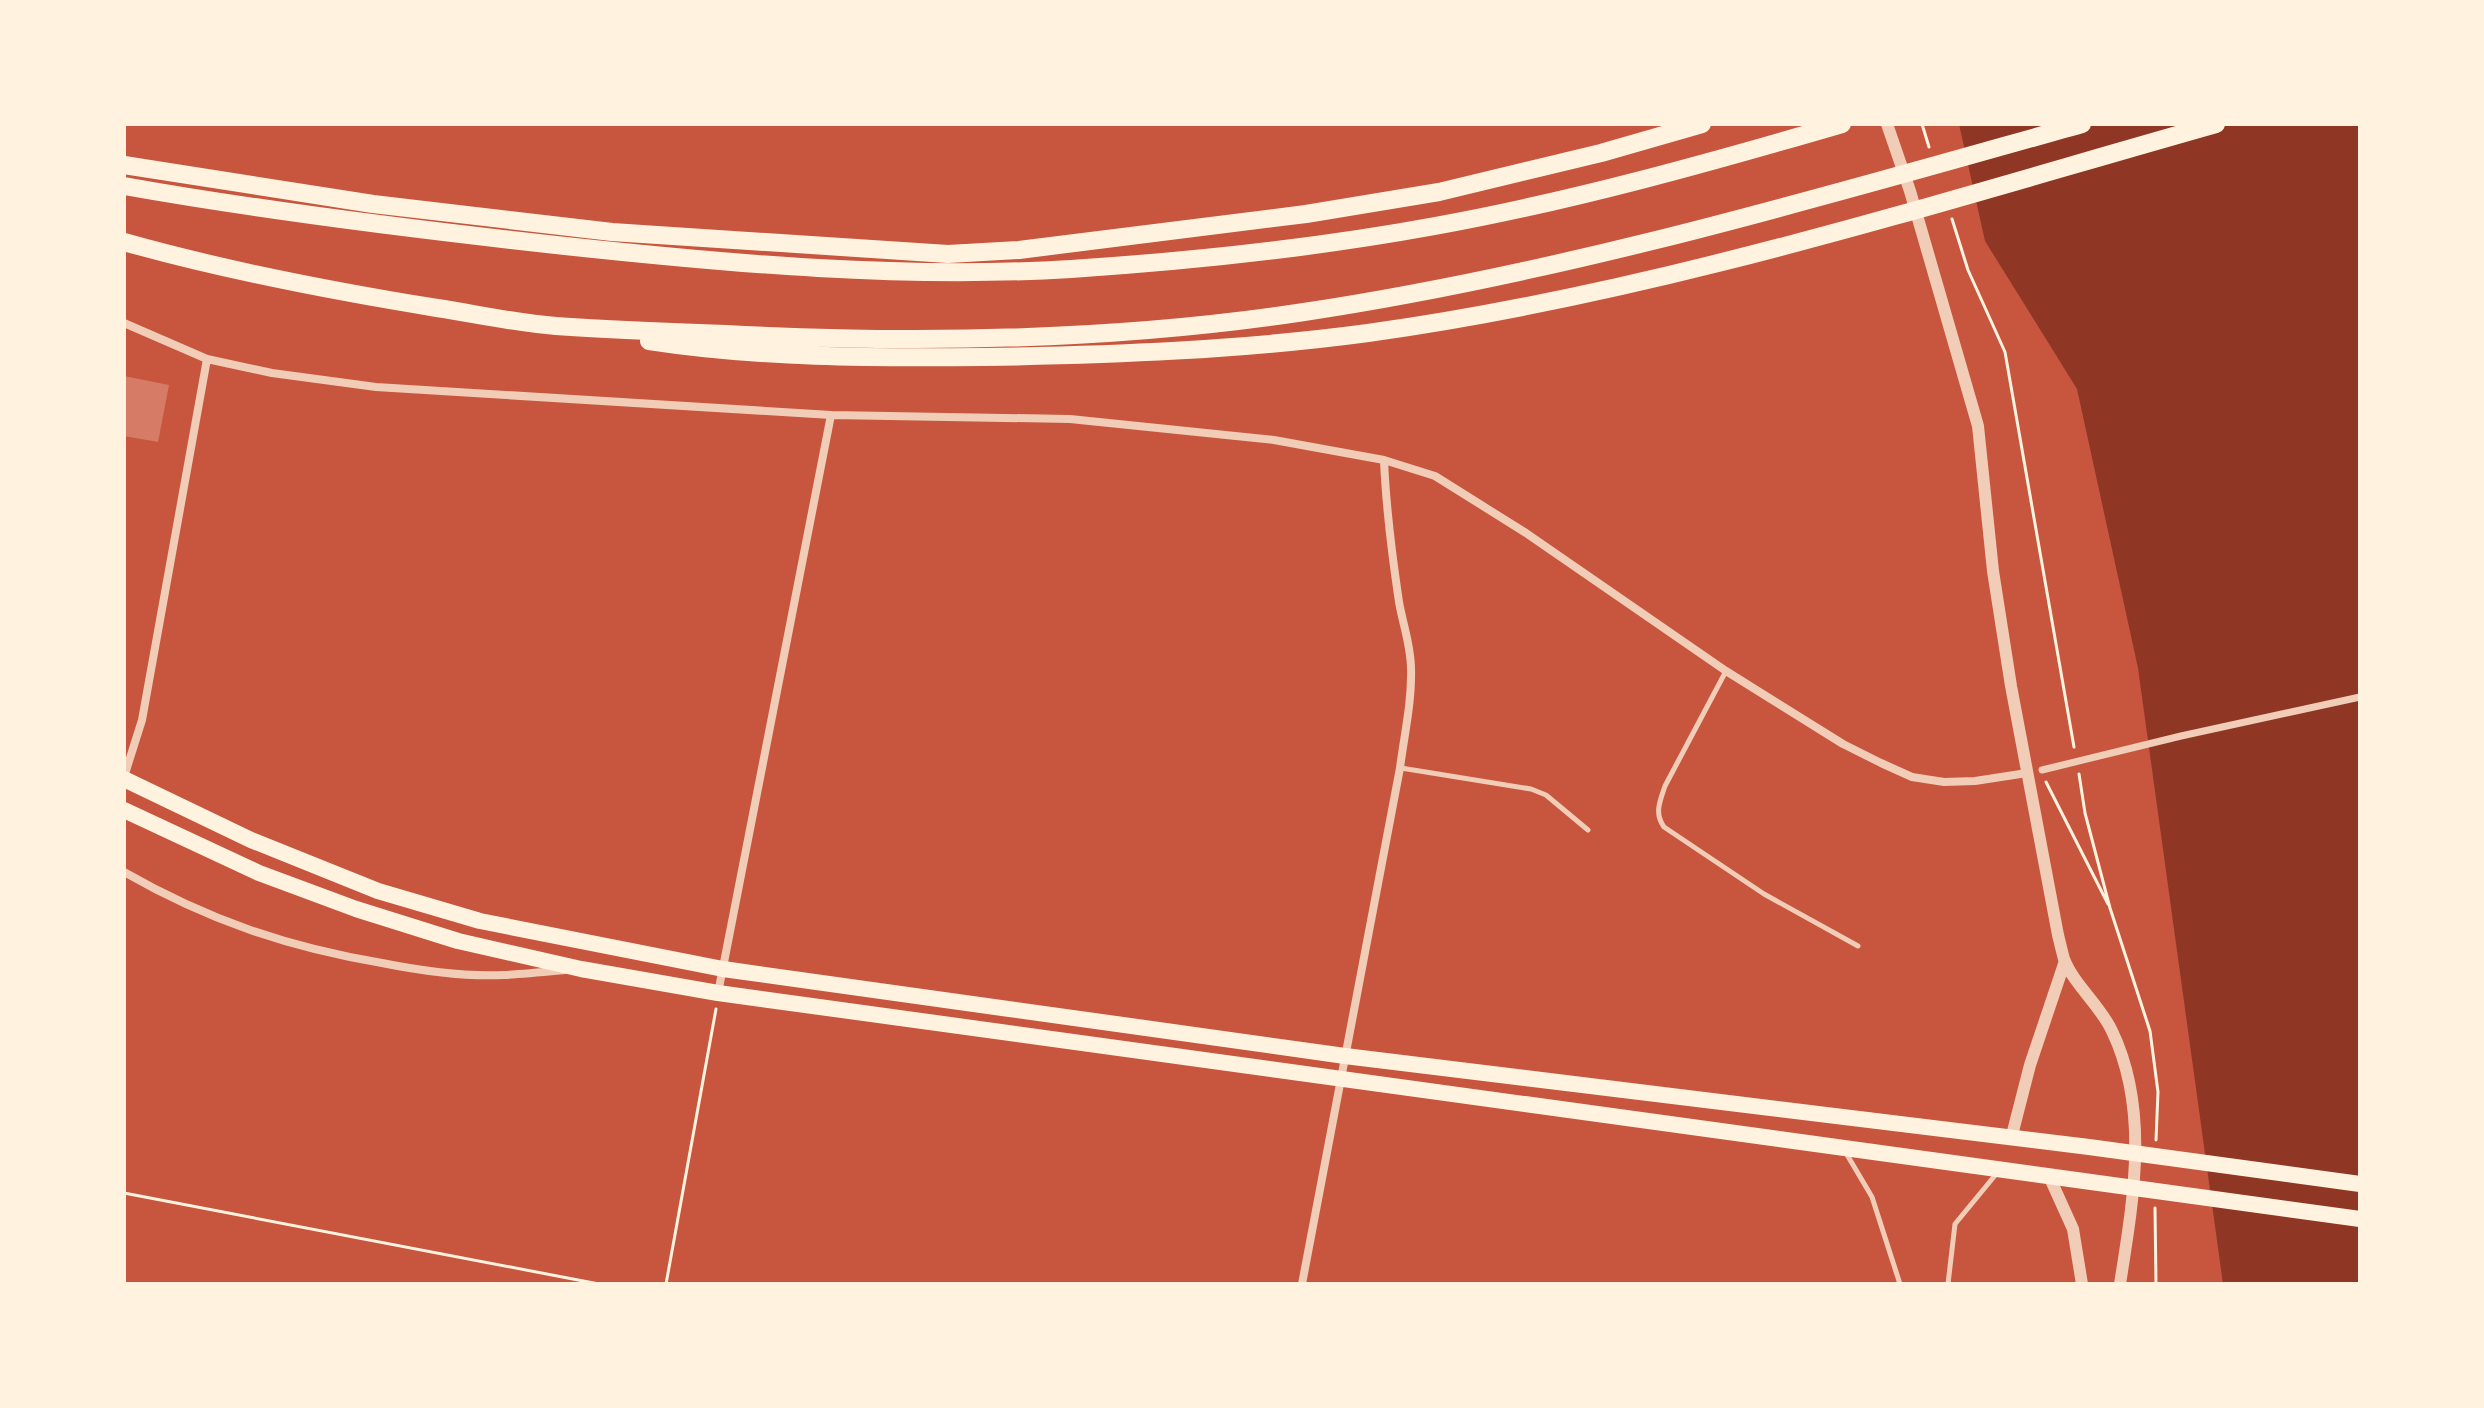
<svg xmlns="http://www.w3.org/2000/svg" width="2484" height="1408" viewBox="0 0 2484 1408" font-family="Manrope,sans-serif">
<style>
.water{fill:#8f3625}
.building{fill:#d67c66}
.lines{fill:none;stroke-linecap:round;stroke-linejoin:round}
.path{stroke:#fff3e0;stroke-width:3}
.service{stroke:#f1ccb7;stroke-width:5}
.pedestrian{stroke:#f1ccb7;stroke-width:7}
.minor{stroke:#f1ccb7;stroke-width:8}
.tertiary{stroke:#f1ccb7;stroke-width:12}
.primary{stroke:#fff3e0;stroke-width:16}
.motorway{stroke:#fff3e0;stroke-width:18}
</style>
<rect width="100%" height="100%" fill="#c8553d"/>
<path class="water" d="M1959 124H2360V1284H2223L2138 668 2077 389 1985 241Z"/>
<path class="building" d="M124 376 169 385 158 442 124 436Z"/>
<g class="lines">
<path class="path" d="M1922 124 1929 147
M1952 219 1968 270 2005 352 2074 747
M2079 774 2085 813 2110 908 2150 1031 2158 1092 2156 1140
M2046 782 2108 904
M124 1193 599 1284
M2155 1208 2156 1284
M666 1284 716 1009"/>
<path class="service" d="M1726 671 1665 786C1660 801 1654 813 1664 827L1764 894 1858 946
M1401 768 1531 789 1546 795 1588 830
M1846 1153 1872 1197 1900 1284
M1948 1284 1955 1224 1997 1173"/>
<path class="pedestrian" d="M2042 770 2181 736 2360 697"/>
<path class="minor" d="M124 323 207 359 272 373 376 387 831 415 1070 419 1274 440 1384 460 1435 476 1526 533 1726 671 1843 744 1881 763 1912 777 1944 782 1975 781 2027 773
M124 777 142 720 207 359
M124 872C208 920 287 947 382 963 422 971 463 977 504 975 524 974 544 972 565 970
M718 993 831 415
M1302 1284 1400 768C1404 736 1412 702 1411 669 1411 646 1403 625 1399 602 1392 555 1386 508 1384 460"/>
<path class="tertiary" d="M1887 124 1910 191 1978 426 1993 571 2011 686 2058 935C2060 943 2062 952 2064 959 2074 985 2100 1005 2112 1031 2150 1110 2133 1201 2120 1284
M2011 1139 2030 1065 2065 961
M2049 1176 2073 1229 2082 1284"/>
<path class="primary" d="M124 779 251 840 378 891 480 921 723 969 1345 1056 2089 1147 2360 1184
M124 810 259 873 356 909 458 941 581 969 718 993 2360 1219"/>
<path class="motorway" d="M124 165 373 204 612 232 948 254 1019 250 1306 214 1439 192 1601 153 1702 124
M124 186C270 212 418 230 565 246 733 264 903 279 1071 269 1193 261 1315 248 1435 226 1573 201 1708 163 1842 124
M124 242C227 271 332 291 437 308 476 314 516 323 556 326 612 330 669 332 726 334 919 344 1113 341 1304 312 1569 272 1825 196 2082 124
M649 341C760 358 871 358 984 357 1112 355 1241 350 1368 333 1657 293 1936 203 2216 124"/>
</g>
<rect width="2484" height="1408" fill="none" stroke="#fff3e0" stroke-width="252"/>
</svg>
